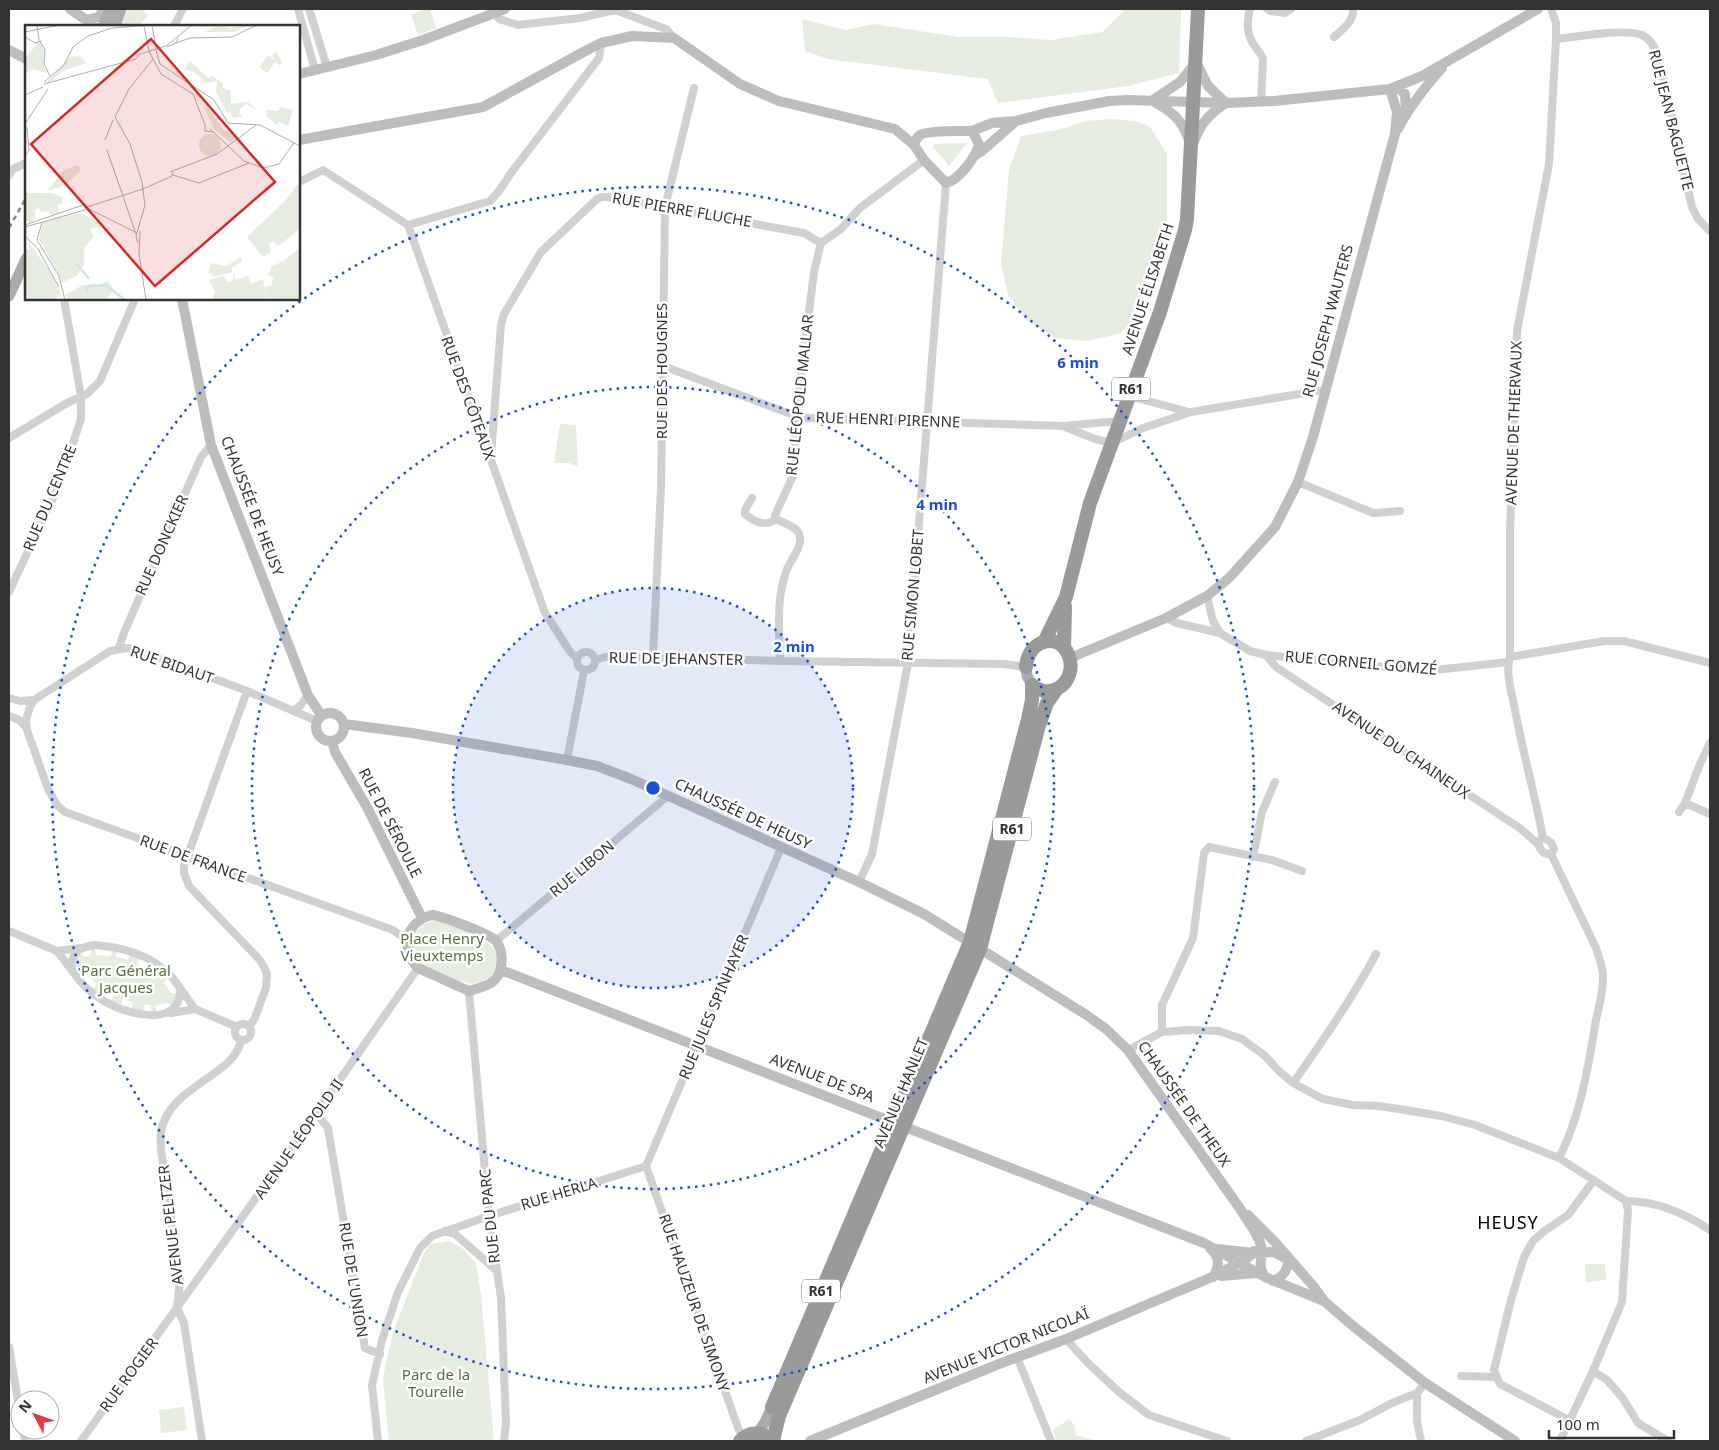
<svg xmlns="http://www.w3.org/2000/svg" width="1719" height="1450" viewBox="0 0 1719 1450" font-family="'Noto Sans',sans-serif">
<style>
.green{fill:#e6ecdf}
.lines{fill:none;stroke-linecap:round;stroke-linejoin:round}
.street{stroke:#d0d0d0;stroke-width:8}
.secondary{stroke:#bdbdbd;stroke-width:10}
.primary{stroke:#ababab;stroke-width:11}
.highway{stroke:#9a9a9a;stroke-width:14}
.rail{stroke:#888;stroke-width:2.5;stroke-dasharray:5 4;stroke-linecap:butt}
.ring{fill:none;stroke:#1d4ed8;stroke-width:2.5;stroke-dasharray:2.5 5}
.labels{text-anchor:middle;stroke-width:5;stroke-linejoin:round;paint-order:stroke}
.shield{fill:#fff;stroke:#707070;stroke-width:1}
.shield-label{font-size:14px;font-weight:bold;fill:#333}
.street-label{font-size:15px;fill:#333;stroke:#fff}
.park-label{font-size:15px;fill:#56703f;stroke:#fff}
.quarter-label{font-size:18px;letter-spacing:1px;fill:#000;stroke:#fff}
.inset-river{fill:none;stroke:#cfe2ee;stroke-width:2.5}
.inset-road{fill:none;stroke:#adadad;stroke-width:1}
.view{fill:#d62828;fill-opacity:0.15;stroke:#d62828;stroke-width:2.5}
.inset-edge{fill:none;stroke:#333;stroke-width:2.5}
.centre{fill:#1d4ed8;stroke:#fff;stroke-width:2.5}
.ring-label{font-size:15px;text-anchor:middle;font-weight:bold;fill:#1d4ed8;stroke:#fff;stroke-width:5;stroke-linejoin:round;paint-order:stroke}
</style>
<rect width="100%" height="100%" fill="#fff"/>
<path class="green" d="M128 9 136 10 142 9 148 15 139 26H121Z
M427 9H430L436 28 418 35 411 14Z
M1126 9H1181L1179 73 1128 86 998 103 988 79 828 59 805 51 802 19 846 30 874 24 958 37H1011L1051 40 1102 32Z
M1110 119 1135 121 1150 127 1167 154V219L1136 319 1119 334 1086 341 1056 338 1025 319 1008 294 1001 264 1009 170 1021 136 1058 130 1086 121Z
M967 143 949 166 933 147 934 144Z
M560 424 576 425 578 467 569 463H554Z
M437 920C457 928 504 938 496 966 493 978 483 982 473 984 462 982 430 971 422 965 401 948 415 923 437 920Z
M91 949H95L96 955 111 956 112 950H117L116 957 128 960 130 954 139 958 137 964 148 970 152 964 155 967 152 972 161 979 165 975 168 978 164 983 171 993H177L172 1007 168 1003 156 1005V1011H151V1005H144L143 1011 132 1008 133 1002 123 999 121 1004 111 1001 114 995 101 987 97 992 93 990 97 984 86 974 81 978 78 975 83 971 81 967H75L76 959 80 953 85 957 91 955Z
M450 1241 463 1249 476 1263 481 1295 494 1441H389L383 1379 387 1357 394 1330 423 1255 430 1244Z
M1585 1264H1605L1606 1280 1586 1282Z
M184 1407 187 1430 161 1433 159 1410Z
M1069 1419 1074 1424 1076 1435 1096 1441H1057L1053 1430Z"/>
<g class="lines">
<path class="street" d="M298 9 315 70
M309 9 327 67
M1250 9C1247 22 1246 33 1254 45 1257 51 1261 52 1263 59L1261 102
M1267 9 1270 11 1285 13 1291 9
M494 13 499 19 518 25 580 18 610 11H618L666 29 674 38
M174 26 183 9
M1334 37C1342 30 1355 20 1353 9
M1556 39C1576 37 1625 28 1642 35 1651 39 1655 47 1658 56L1692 207 1698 219 1710 231
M9 175 13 169 26 163
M299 182 323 170 408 225 545 613 571 653 577 658
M408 225 490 201 499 191 511 173 599 58 601 43
M663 366 796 416 806 418 1063 426 1119 421
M1129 396 1189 412
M1065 427 1095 439 1112 443 1143 428 1191 412 1317 391 1325 392
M9 438 67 403 87 394 100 381 135 299
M491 456 501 325 504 314 541 252 597 199 602 197H607L804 233 821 243
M1298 482 1373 513 1400 511
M752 498 745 510V514C754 522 766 527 776 519
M9 592 59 485 81 419V396L64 299
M1207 596 1213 621 1220 633
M1166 618 1177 623 1220 633 1250 651 1266 655 1426 671 1508 662
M119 648 123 635 201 457 211 445
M577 661a9 9 0 1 1 18 0a9 9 0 1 1-18 0Z
M1266 655 1276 667 1521 829 1538 844
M653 657 661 488 665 207 694 88
M1510 657 1604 641H1624L1710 663
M595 660 606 657H653L780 661 1004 664 1026 667
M780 661C779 631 776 597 787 569 791 560 802 547 800 537 799 527 783 523 776 519L775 515 793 476 796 416 814 272 821 243 841 229 860 208 924 160
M247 691 184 866V873L189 886 258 958 263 965 267 974 266 988 254 1020 249 1026
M9 698 20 701 34 700
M293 711 301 705 308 695
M9 716 19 720 26 727
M317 721 247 691 143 652 127 648 110 651 34 700 30 707 26 720 27 730 48 789 57 805 65 812 393 930 401 936 407 943
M567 760 584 671
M1685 803 1710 814
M1679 812 1685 803 1700 764 1710 743
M1543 838C1535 795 1523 753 1515 710 1512 693 1505 674 1510 657V533L1517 331 1549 164 1556 39V23L1551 9
M1543 838C1550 840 1552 843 1554 849L1551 854C1543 855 1536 847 1540 840Z
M1551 854 1596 948C1599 957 1602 965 1603 974 1604 990 1599 1005 1596 1020 1588 1067 1581 1115 1559 1158
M1253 857 1262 812 1275 782
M859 882 872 854 908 663 946 183
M9 931 57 951
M496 941 669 795
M93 945C127 947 161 958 180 988 182 1030 126 1014 104 1001 90 993 79 982 71 969 72 952 78 948 93 945Z
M57 951 80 948
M57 951 71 969
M180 988 195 1009
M469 991 489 1216 501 1298 506 1423 504 1441
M171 1013 195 1009 237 1027
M235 1032a8 8 0 1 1 16 0a8 8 0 1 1-16 0Z
M1162 1032V1005L1193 938 1204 853 1209 847 1272 860 1302 871
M1128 1050 1162 1032 1189 1030 1219 1031 1242 1039 1264 1055 1279 1071 1293 1083 1323 1099 1353 1105 1379 1106 1399 1109 1441 1116 1475 1125 1559 1158 1626 1201
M1293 1083C1323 1041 1352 999 1376 954
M316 1113 328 1128 365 1348 380 1354
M646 1166 781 848
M646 1166 738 1428 743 1438
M1626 1201C1656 1201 1686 1214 1710 1230
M445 1231 455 1234 496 1270
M1066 1339 1088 1363 1119 1392 1149 1415 1227 1441
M9 1347 20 1413
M1017 1357 1051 1441
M1593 1371 1607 1380 1622 1397 1638 1423 1668 1441
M1461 1376 1496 1377
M1569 1420 1500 1384 1494 1370 1511 1300 1524 1257 1533 1241 1543 1232 1568 1215 1594 1180
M23 1430 25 1441
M81 1441 289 1152 418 968
M202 1441 184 1323 177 1308 180 1280 161 1150C161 1144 160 1136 161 1131 170 1085 235 1076 241 1040
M378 1441 372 1385 382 1340 398 1292 420 1248 432 1236 489 1216 646 1166
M1306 1441 1360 1420 1392 1403 1417 1393
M1421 1441 1417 1421V1393L1425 1383
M1560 1441 1593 1371 1622 1302 1628 1211 1626 1201"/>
<path class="secondary" d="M70 9 95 26
M86 20 98 17 106 9
M9 50 26 59
M299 74 376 55 423 40 505 9
M1397 87 1405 94 1406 112
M1153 100 1180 82 1196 62 1208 86 1226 103
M1153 101C1172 112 1181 118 1189 140
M1398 129C1410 106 1425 87 1442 68
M972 131 992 123 1016 121 1046 113 1109 101 1128 100 1226 103 1274 101 1390 89 1422 76 1538 9
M299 140 483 107 589 49 601 43 632 36 674 38 740 84 779 101 895 129 914 145 924 160 946 183C959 180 976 157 979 144L972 131C961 131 928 130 920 135 917 137 915 142 914 145
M1194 142C1200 124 1210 113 1226 103
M977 154 983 150 1016 121
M182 299 211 445 308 695 321 715
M1070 658 1166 618 1207 596 1229 578 1275 527 1298 482 1313 437 1395 134 1397 112 1390 89
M316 727a14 14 0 1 1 28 0a14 14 0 1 1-28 0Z
M344 724 412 733 567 760 597 766 631 779 859 882 924 914 1085 1014 1106 1029 1128 1050 1241 1210C1247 1221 1258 1233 1261 1246 1264 1258 1256 1265 1265 1277
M332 741 335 752 368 809 422 918
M432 915C442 916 490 934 496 941 505 953 503 975 491 983 484 987 476 989 469 991L418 968C400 949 405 922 432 915Z
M501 970 1204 1243 1265 1277 1324 1301
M1248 1215 1275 1242 1314 1287 1324 1301 1353 1326 1425 1383 1515 1441
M1210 1248C1220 1257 1220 1266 1213 1277
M1218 1249 1254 1253V1251
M1221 1276 1256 1273
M1273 1281C1283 1277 1287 1271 1289 1260
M810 1441 999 1364 1066 1339 1212 1277 1243 1261 1254 1253 1274 1252 1289 1260"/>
<path class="primary" d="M103 26 110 9
M115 26 121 9
M9 296 26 259
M1026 667 1027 676 1032 685
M758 1433 765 1422 772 1407"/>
<path class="highway" d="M1044 642 1066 597 1090 503 1160 312 1185 230 1187 219 1198 9
M1064 648 1065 606
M1026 667C1027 657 1030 649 1039 644 1067 629 1084 674 1057 689 1048 693 1039 691 1032 685
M772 1407 970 942 1028 719 1032 700V685
M773 1440 779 1416 980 949 1039 725 1047 703 1056 690
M740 1441C750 1430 763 1432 774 1441"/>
<path class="rail" d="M9 228 26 198"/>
</g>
<circle cx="653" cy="788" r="200" fill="#1d4ed8" fill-opacity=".12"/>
<g class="ring">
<circle cx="653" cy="788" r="200"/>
<circle cx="653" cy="788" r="401"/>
<circle cx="653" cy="788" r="601"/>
</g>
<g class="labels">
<g class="shield">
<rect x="1112" y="377.5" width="38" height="23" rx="4"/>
<rect x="993" y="817.5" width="38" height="23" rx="4"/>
<rect x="802" y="1279.5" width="38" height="23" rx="4"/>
</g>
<g class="shield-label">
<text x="1131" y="394">R61</text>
<text x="1012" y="834">R61</text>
<text x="821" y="1296">R61</text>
</g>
<g class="street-label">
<text transform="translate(1671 120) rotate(76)" y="5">RUE JEAN BAGUETTE</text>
<text transform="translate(682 210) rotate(10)" y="5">RUE PIERRE FLUCHE</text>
<text transform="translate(1148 289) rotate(-72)" y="5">AVENUE ÉLISABETH</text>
<text transform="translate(1328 321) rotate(-75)" y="5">RUE JOSEPH WAUTERS</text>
<text transform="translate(662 371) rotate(-90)" y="5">RUE DES HOUGNES</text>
<text transform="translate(800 395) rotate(-84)" y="5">RUE LÉOPOLD MALLAR</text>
<text transform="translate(468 398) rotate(70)" y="5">RUE DES CÔTEAUX</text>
<text transform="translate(888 420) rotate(2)" y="5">RUE HENRI PIRENNE</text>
<text transform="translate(1514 423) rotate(-88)" y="5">AVENUE DE THIERVAUX</text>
<text transform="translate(50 498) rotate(-67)" y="5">RUE DU CENTRE</text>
<text transform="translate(252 506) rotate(69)" y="5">CHAUSSÉE DE HEUSY</text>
<text transform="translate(162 545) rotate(-66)" y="5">RUE DONCKIER</text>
<text transform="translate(913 595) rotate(-85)" y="5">RUE SIMON LOBET</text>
<text transform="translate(676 659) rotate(1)" y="5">RUE DE JEHANSTER</text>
<text transform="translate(1361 663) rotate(5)" y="5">RUE CORNEIL GOMZÉ</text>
<text transform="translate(172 665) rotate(19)" y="5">RUE BIDAUT</text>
<text transform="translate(1401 750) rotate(34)" y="5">AVENUE DU CHAINEUX</text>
<text transform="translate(743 814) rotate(25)" y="5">CHAUSSÉE DE HEUSY</text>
<text transform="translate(390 823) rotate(63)" y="5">RUE DE SÉROULE</text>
<text transform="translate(193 859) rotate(20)" y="5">RUE DE FRANCE</text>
<text transform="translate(582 869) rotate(-40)" y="5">RUE LIBON</text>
<text transform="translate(714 1007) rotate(-67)" y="5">RUE JULES SPINHAYER</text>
<text transform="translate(822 1078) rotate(21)" y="5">AVENUE DE SPA</text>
<text transform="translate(901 1093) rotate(-67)" y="5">AVENUE HANLET</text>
<text transform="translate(1184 1104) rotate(55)" y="5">CHAUSSÉE DE THEUX</text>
<text transform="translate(299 1139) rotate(-55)" y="5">AVENUE LÉOPOLD II</text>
<text transform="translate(559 1194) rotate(-17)" y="5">RUE HERLA</text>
<text transform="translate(490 1216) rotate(-96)" y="5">RUE DU PARC</text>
<text transform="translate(171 1225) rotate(-97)" y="5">AVENUE PELTZER</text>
<text transform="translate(353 1280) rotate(81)" y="5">RUE DE L'UNION</text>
<text transform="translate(694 1303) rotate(71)" y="5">RUE HAUZEUR DE SIMONY</text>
<text transform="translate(1006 1346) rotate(-22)" y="5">AVENUE VICTOR NICOLAÏ</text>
<text transform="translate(129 1375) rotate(-54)" y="5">RUE ROGIER</text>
</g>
<g class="park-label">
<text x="442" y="944">Place Henry<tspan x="442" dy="17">Vieuxtemps</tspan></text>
<text x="126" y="976">Parc Général<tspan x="126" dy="17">Jacques</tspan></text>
<text x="436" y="1380">Parc de la<tspan x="436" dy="17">Tourelle</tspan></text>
</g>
<g class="quarter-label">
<text x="1508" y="1229">HEUSY</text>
</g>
</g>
<g transform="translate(25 25)">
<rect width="275" height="275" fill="#fff"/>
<path d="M195 0 204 3 223 0 208 7H179ZM13 18H16L19 25 18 39 21 48 9 44 3 48 0 46V33ZM251 26 257 37 255 40 250 37 242 48 234 42 243 30 251 36 247 31ZM55 31 61 38 40 45 29 53 30 55 21 58 45 32ZM165 36 183 53 188 51 198 59V63L206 66V79L223 77 232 85 221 79 215 84 214 89 218 90 215 92 208 93 205 87 202 88 191 67 192 56 181 58 168 46 160 44ZM182 82 198 104 212 111 205 117 189 104 180 84ZM255 82 268 85 263 101 254 97 252 100 242 92 241 85 253 86ZM174 120a11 11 0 1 1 22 0a11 11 0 1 1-22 0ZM52 140 56 145 41 160 22 166 39 145ZM275 156V204L253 221 248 216 244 219 246 227 238 232 222 212 261 175ZM0 168H28L38 173 37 179 33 180 34 188 27 191 23 186 16 187 14 183 10 185V194L6 198 0 195ZM56 188 74 199 77 206 83 203 79 208 72 202 65 204 69 211 59 223V240L52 251 38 257 14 214 18 197ZM4 218 30 254 36 270 26 275H0V224H4ZM275 223V275H242L239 262 247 260 248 252 242 249 246 246V242L258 236 261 239 259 235ZM216 232 217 236 207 243V247L188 252 187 248 183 249 186 238 201 241ZM210 247V255L223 251 226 259 238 254 241 275H187L190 266 184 255 198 251 203 258 208 255ZM83 256 89 265 81 275H42L41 270 57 260H73Z" fill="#e6ecdf"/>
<path class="inset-river" d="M51 238 64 254M62 267 63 261 80 260 99 274"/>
<path class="inset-road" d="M12 0 14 15 20 24 19 39 25 51M119 1 124 26M0 7 35 0M0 12 10 18 17 16M151 18 165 13 207 12 232 0M142 22 151 18 153 13M131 25 135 39 189 75 203 98 235 100 275 121M128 34 136 49 168 69 180 100M19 57 39 40 48 22 63 11 87 3 127 0 131 24M19 59 111 34 115 29 141 21 167 0M0 70 18 62M90 92 105 119 117 157 120 180 111 211 113 218M90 92 104 64 128 34 124 26M0 99 23 64M180 100V106L189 107M185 104 219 136 238 143 254 139 269 118M80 115 88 95M82 125 111 209M0 131 4 125 2 102M145 147 192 129 231 100M148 150 174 158 224 138M62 182 118 164 147 151 148 147M62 183 112 208M17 197 12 215 34 251 40 275M0 200 58 180 62 181 60 185 0 202M115 206 114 229 121 275M0 211 15 226M14 226 34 262"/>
<path class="view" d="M126 14 250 157 130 261 6 119Z"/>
<rect width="275" height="275" class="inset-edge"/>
</g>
<circle cx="653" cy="788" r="8" class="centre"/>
<g class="ring-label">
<text x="1078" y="368">6 min</text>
<text x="937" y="510">4 min</text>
<text x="794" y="652">2 min</text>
</g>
<rect width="1719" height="1450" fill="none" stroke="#333333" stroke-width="20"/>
<g transform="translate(35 1415) rotate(311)"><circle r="24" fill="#ffffff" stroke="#adadad"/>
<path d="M0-4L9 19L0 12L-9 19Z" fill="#e63946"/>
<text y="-8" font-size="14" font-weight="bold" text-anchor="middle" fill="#333333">N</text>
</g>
<path d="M1549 1430v8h125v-8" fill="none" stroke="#333333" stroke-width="2.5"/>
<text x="1556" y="1430" font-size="15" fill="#333333" stroke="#ffffff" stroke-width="4" paint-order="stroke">100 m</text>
</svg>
